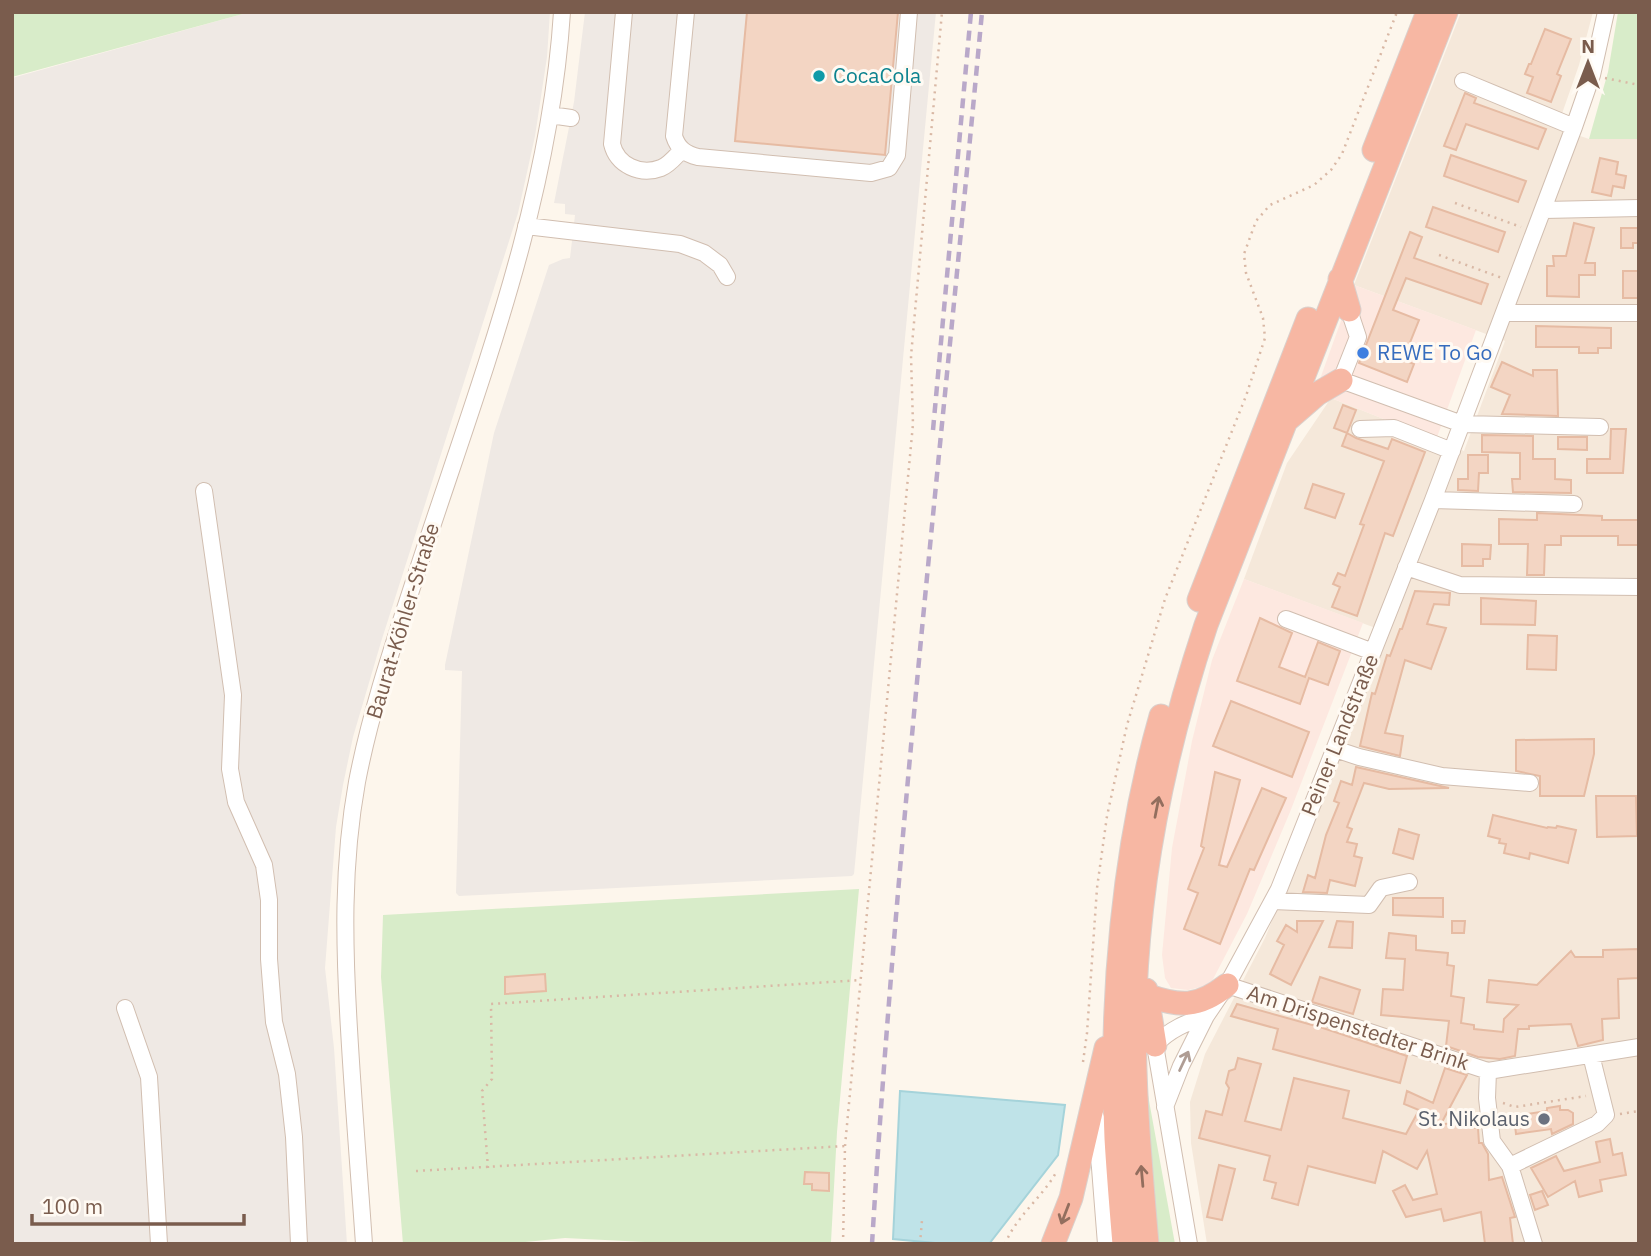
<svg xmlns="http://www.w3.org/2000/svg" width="1651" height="1256" viewBox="0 0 1651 1256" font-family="'IBM Plex Sans',sans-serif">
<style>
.residential{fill:#f5e8da}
.commercial{fill:#fde8e0}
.industrial{fill:#efe9e4}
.green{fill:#d8ecc9}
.water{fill:#bfe3e8;stroke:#a5d3da;stroke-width:2}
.building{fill:#f3d5c3;stroke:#e6bba3;stroke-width:2}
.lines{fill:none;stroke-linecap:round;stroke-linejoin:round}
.minor-casing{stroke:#d1beb0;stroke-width:18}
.highway-casing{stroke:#dad1cd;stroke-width:25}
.path{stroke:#d9b8a5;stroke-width:2.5;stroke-dasharray:2 5;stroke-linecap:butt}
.minor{stroke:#fff;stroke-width:16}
.highway{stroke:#f7b7a3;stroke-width:23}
.rail{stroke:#b9a8c9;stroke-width:4.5;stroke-dasharray:10 7;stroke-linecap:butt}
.oneway{stroke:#936e5e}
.oneway2{stroke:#af9d94}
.culture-dot{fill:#0f9aa8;stroke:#fffaf3;stroke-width:2.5}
.shop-dot{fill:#3f7fe0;stroke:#fffaf3;stroke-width:2.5}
.worship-dot{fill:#6b7280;stroke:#fffaf3;stroke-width:2.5}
.labels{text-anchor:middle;stroke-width:6;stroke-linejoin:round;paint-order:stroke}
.culture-label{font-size:21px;fill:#0d838f;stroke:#fffaf3;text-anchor:start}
.shop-label{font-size:21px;fill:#366cbe;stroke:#fffaf3;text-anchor:start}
.street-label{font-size:21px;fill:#7a5c4d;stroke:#fffaf3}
.worship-label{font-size:21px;fill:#5b616d;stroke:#fffaf3;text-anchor:end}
</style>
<rect width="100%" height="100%" fill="#fdf6ec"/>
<path class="residential" d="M1461 12H1593L1579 65 1557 128 1589 139H1639V1244H1207L1191 1143 1190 1102 1205 1054 1265 938 1389 633 1244 579 1287 463 1331 398 1464 451 1505 341 1354 285Z"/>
<path class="commercial" d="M1354 285 1476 330 1436 440 1331 398 1320 379Z
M1244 579 1363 623 1290 812 1247 914 1210 985 1188 990 1171 988 1165 978 1162 955 1172 848 1192 741 1212 660Z"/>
<path class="industrial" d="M250 12H550L547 57 535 136 518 213 381 642 353 737 343 785 336 827 325 968 334 1048 347 1244H12V78Z
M585 12H936L854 874 852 876 459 896 456 893 462 671 445 670V665L494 433 549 265 563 259 570 258 575 215 565 214V204L554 203 574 102Z"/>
<path class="green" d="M12 12H250L12 77Z
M1618 12H1639V139H1589L1608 72Z
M859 889 837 1132 831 1242 685 1244 565 1238 506 1244H403L381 977 383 915Z
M1146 1084 1175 1244H1156Z"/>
<path class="water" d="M900 1091 1065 1105 1058 1155 989 1244H946L893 1239Z"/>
<path class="building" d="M747 12H898L885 155 735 141Z
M1545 29 1571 39 1557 74 1561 76 1551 102 1527 93 1533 77 1525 74 1529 64H1531Z
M1465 93 1476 98 1474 103 1546 129 1538 149 1466 124 1456 150 1444 146Z
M1451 155 1526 181 1518 202 1444 176Z
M1600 158 1618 162 1616 174 1626 176 1624 188 1613 186 1611 196 1592 192Z
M1433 207 1505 232 1498 252 1426 227Z
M1574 223 1594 228 1585 263H1595V275H1579V297L1547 296V266H1554L1553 256H1566Z
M1621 228H1639V243H1633V248H1621Z
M1410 232 1422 237 1414 258 1488 284 1481 304 1406 278 1393 310 1419 320 1403 360 1414 364 1407 382 1359 363Z
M1623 271H1639V298H1623Z
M1536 326 1611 328V348H1598V353H1579V347H1536Z
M1502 362 1533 376V370H1557L1558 416 1502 414 1510 395 1491 387Z
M1343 405 1356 410 1347 433 1334 428Z
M1611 429H1626L1623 473H1587V459H1610Z
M1347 433 1356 438 1388 449 1392 439 1425 452 1393 536 1385 533 1357 616 1332 607 1340 587 1333 584 1338 573 1345 576 1364 525 1360 524 1384 461 1342 446Z
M1482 435 1533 436V459H1555V479L1571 480V493L1513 492 1512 479H1520V453L1482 452Z
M1558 437H1587V450L1558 449Z
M1468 455H1488V473H1479L1478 491 1458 490V479H1468Z
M1313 484 1344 494 1335 518 1305 508Z
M1537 513 1602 516V520H1639V545H1618V536H1561V545H1545L1544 575H1527L1528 544H1499V519L1537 520Z
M1462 544 1491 545 1490 559H1483V566H1462Z
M1415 591 1450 593 1449 605 1434 604 1427 624 1446 628 1431 669 1405 660 1385 733 1403 736 1400 756 1360 746 1372 693 1375 694 1387 655 1390 656 1400 629H1402Z
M1481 598 1536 601 1535 625 1481 624Z
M1260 618 1292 633 1279 667 1305 677 1318 642 1340 651 1328 685 1309 678 1300 704 1237 681Z
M1528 635 1557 636 1556 670 1527 669Z
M1231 701 1309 732 1292 777 1213 746Z
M1594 739V754L1584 796H1540V776L1516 771V740Z
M1356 767 1449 788 1389 789 1364 783 1347 827 1352 829 1347 842 1357 844 1354 856 1362 858 1355 886 1330 880 1327 893 1303 892 1308 875 1315 878 1326 835 1339 803 1334 801 1341 781 1352 785Z
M1215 772 1240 780 1219 865 1227 867 1262 788 1286 798 1254 870 1250 869 1220 944 1184 929 1198 893 1188 889 1204 848 1201 846Z
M1596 796H1636L1637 836 1597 837Z
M1493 815 1547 828 1548 827 1556 828 1557 826 1576 830 1568 863 1530 853 1529 859 1504 853 1506 844 1499 843 1500 839 1488 836Z
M1399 829 1419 835 1413 859 1393 853Z
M1393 898H1443V917L1393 915Z
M1297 921H1323L1291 985 1270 974 1284 945 1277 941 1286 925 1297 932Z
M1337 921 1353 922 1352 948 1329 947Z
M1452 921H1465L1464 933H1452Z
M1389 933 1416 936V950L1448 953 1447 965 1454 966 1451 996 1464 998 1461 1023 1474 1025V1029L1503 1032 1504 1019 1518 1005 1487 1002 1489 980 1537 985 1571 951 1575 957H1603V950L1639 949V978L1618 979 1619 1018 1602 1019 1603 1040 1578 1046 1571 1024 1529 1026V1029H1518L1515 1056 1500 1059 1478 1057 1446 1046 1449 1021 1381 1015 1383 989 1403 990 1405 959 1386 958Z
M545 974 546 991 505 994V977Z
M1320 977 1360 990 1353 1014 1312 1002Z
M1237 1004 1323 1028 1407 1056 1400 1083 1273 1049 1278 1029 1231 1016Z
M1238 1058 1261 1064 1245 1121 1281 1130 1294 1078 1349 1091 1343 1118 1406 1134 1419 1110 1404 1104 1407 1091 1433 1103 1445 1068 1467 1075 1441 1124 1465 1123V1128H1478L1479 1143H1482L1488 1154 1489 1180 1502 1177 1515 1217 1510 1218 1513 1244H1485L1481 1212 1444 1221 1441 1209 1406 1217 1393 1191 1405 1185 1413 1200 1437 1194 1427 1151 1417 1169 1383 1151 1375 1183 1308 1166 1298 1205 1272 1198 1276 1183 1264 1180 1270 1156 1199 1138 1206 1111 1222 1115 1229 1088 1226 1083 1229 1071 1235 1069Z
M1560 1106V1110H1568L1573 1113V1124L1552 1134 1551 1129 1516 1134 1514 1116 1547 1111V1108Z
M1610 1139 1613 1155 1622 1153 1626 1175 1600 1180 1602 1191 1579 1197 1575 1181 1548 1197 1531 1168 1556 1156 1564 1171 1600 1162 1596 1142Z
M1219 1165 1235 1169 1222 1220 1207 1217Z
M805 1172 829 1173V1191L812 1190V1184H804Z
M1542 1191 1548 1205 1535 1210 1530 1195Z"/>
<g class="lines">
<g class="minor-casing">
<path id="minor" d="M624 12 612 144C617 165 640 176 661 168 669 165 676 156 682 150
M686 12 674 136C678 149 686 154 698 157L871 173 889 168 897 155 909 12
M1463 81 1574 127
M550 115 571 118
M1544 210 1639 208
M526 226 680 244 704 253 720 265 727 277
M1349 310 1358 337 1341 380 1462 424 1600 427
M1505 313H1639
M1360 429 1394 428 1452 451
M204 491 233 695 230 769 236 802 264 865 269 900V959L274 1022 287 1074 294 1137 299 1244
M1433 500 1574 504
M1406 567 1460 585 1639 587
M1286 619 1373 652
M1335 749 1359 757 1442 776 1530 783
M1273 901 1369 905 1381 888 1409 882
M1227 985 1488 1071 1639 1047
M125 1008 149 1077 159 1244
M1488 1071 1487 1098 1492 1141 1510 1166 1534 1244
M1165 1107 1181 1066 1206 1016 1227 985 1279 889 1433 500 1574 127 1592 75 1606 12
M1096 1117 1106 1244
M1510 1166 1597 1124 1606 1115 1591 1055
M364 1244C359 1172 353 1100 349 1029 344 945 342 865 357 782 371 709 395 640 418 569 477 388 550 204 562 12
M1189 1244 1155 1045C1170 1029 1186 1023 1206 1016"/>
</g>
<g class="highway-casing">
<path id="highway" d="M1374 150 1428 12
M1340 279 1349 310
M1287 420 1317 394 1341 380
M1199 600 1308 319
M1146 990 1155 1045
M1146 995C1180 1007 1198 1008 1227 985
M1053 1244 1071 1198 1106 1048
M1124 1244C1121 1208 1118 1173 1116 1138 1110 999 1123 849 1161 716
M1147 1244C1140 1161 1132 1077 1135 994 1140 867 1166 745 1206 625L1446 12"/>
</g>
<path class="path" d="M1605 78 1639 85
M1455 203 1521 227
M1439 255 1502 278
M1083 1062 1087 1033 1097 888 1107 816 1127 725 1165 599 1246 396 1265 338 1263 318 1246 273 1244 254 1256 221 1270 205 1314 185 1331 170 1342 154 1397 12
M1503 1103 1515 1107 1586 1096
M1620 1114 1639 1111
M488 1168 482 1091 492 1079 491 1004 861 980
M416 1171 845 1146
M843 1244 845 1146 913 424 911 356 942 12
M920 1244 922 1220
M1005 1244C1017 1215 1042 1198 1057 1171"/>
<use href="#minor" class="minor"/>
<use href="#highway" class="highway"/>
<path class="rail" d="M933 430 971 12
M872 1244C897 832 944 423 982 12"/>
</g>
<defs><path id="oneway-shaft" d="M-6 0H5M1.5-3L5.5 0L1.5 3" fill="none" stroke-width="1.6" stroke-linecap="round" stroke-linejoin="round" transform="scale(1.75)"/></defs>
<g class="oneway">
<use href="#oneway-shaft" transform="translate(1157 807) rotate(-79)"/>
<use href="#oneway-shaft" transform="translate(1142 1176) rotate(-95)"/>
<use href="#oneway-shaft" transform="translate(1065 1214) rotate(111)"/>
</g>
<use class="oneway2" href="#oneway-shaft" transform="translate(1184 1061) rotate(-65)"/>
<circle class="culture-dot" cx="819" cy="76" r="7"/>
<circle class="shop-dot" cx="1363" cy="353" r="7"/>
<circle class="worship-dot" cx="1544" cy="1119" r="7"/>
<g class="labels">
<g class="culture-label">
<text x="833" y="83">CocaCola</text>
</g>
<g class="shop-label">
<text x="1377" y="360">REWE To Go</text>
</g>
<g class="street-label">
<text transform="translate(403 621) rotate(-73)" y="7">Baurat-Köhler-Straße</text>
<text transform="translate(1340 735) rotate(-68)" y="7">Peiner Landstraße</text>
<text transform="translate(1358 1028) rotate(18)" y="7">Am Drispenstedter Brink</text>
</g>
<g class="worship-label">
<text x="1530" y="1126">St. Nikolaus</text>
</g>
</g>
<rect width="1651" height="1256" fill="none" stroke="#7a5c4d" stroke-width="28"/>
<g transform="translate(1588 63)" stroke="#fffaf3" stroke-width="5" paint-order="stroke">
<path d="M0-5L12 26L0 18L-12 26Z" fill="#7a5c4d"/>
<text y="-10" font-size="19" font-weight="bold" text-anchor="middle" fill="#7a5c4d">N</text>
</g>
<path d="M32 1214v10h212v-10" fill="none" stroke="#7a5c4d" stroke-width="3.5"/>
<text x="42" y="1214" font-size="21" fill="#7a5c4d" stroke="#fffaf3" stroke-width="5" paint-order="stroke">100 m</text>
</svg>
